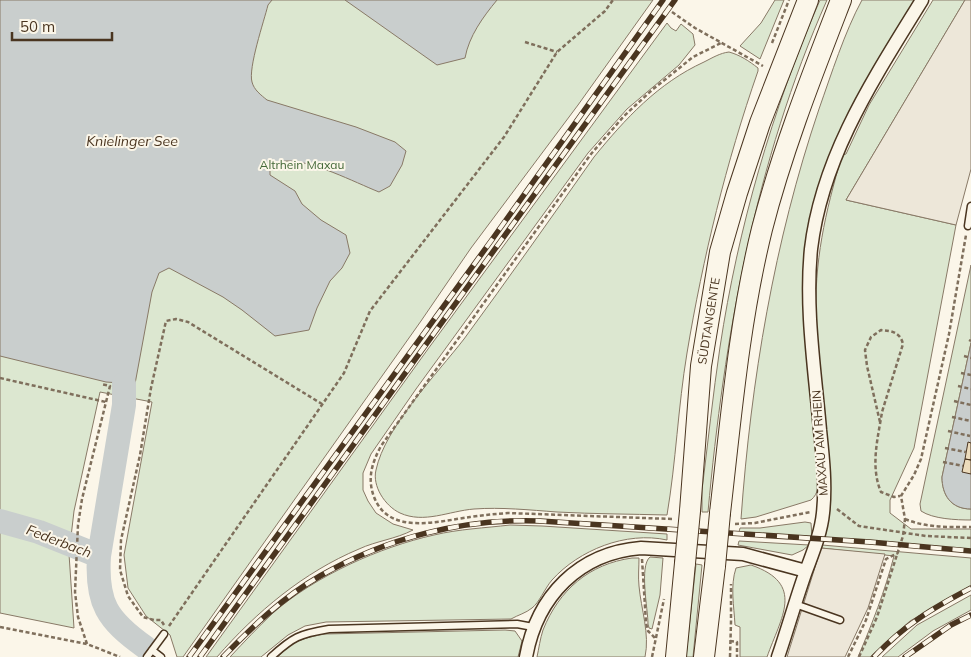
<svg xmlns="http://www.w3.org/2000/svg" width="971" height="657" viewBox="0 0 971 657" font-family="Mulish,sans-serif">
<style>
.green{fill:#dce7d0;stroke:#887966}
.parking{fill:#ede7d9;stroke:#887966}
.water{fill:#c9cecd;stroke:#887966}
.lines{fill:none;stroke-linecap:round;stroke-linejoin:round}
.river{stroke:#c9cecd;stroke-width:24}
.building{fill:#ecdcbc;stroke:#4a3520}
.service-casing{stroke:#4a3520;stroke-width:9}
.minor-casing{stroke:#4a3520;stroke-width:15}
.trunk-casing{stroke:#4a3520;stroke-width:22}
.path{stroke:#7f6f5c;stroke-width:2.5;stroke-dasharray:4 2.5;stroke-linecap:butt}
.service{stroke:#fbf6e9;stroke-width:6}
.minor{stroke:#fbf6e9;stroke-width:12}
.trunk{stroke:#fbf6e9;stroke-width:20}
.rail-casing{stroke:#4a3520;stroke-width:5.5}
.rail{stroke:#fbf6e9;stroke-width:4;stroke-dasharray:11;stroke-linecap:butt}
.trunk-bridge-casing{stroke:#4a3520;stroke-width:22;stroke-linecap:butt}
.trunk-bridge{stroke:#fbf6e9;stroke-width:20}
.labels{text-anchor:middle;stroke-width:4;stroke-linejoin:round;paint-order:stroke}
.park-label{font-size:12px;fill:#436837;stroke:#fbf6e9}
.street-label{font-size:12px;fill:#4a3520;stroke:#fbf6e9}
.water-label{font-size:14px;font-style:italic;fill:#4a3520;stroke:#fbf6e9}
</style>
<rect width="100%" height="100%" fill="#fbf6e9"/>
<path class="green" d="M0 0H653L578 105 471 248 421 321 183 657H177L170 635 146 616 128 588 124 555 152 402 100 392 74 511 69 554 74 628 0 613Z
M775 0H784L760 59 740 46 761 23Z
M820 0H827C755 162 724 337 708 512H702V490C708 442 713 394 720 347 738 228 772 110 820 0Z
M862 0H915L855 101 834 144 813 207 807 244 803 294 818 476C818 486 819 493 811 500L756 517 741 519C751 380 774 242 819 109 831 75 845 31 862 0Z
M933 0H965L846 200 956 225 914 448 890 500V513L911 529H971V550C922 547 874 541 825 539 826 529 829 519 830 509 831 446 818 385 816 323 814 260 825 214 842 155L846 154 869 105Z
M667 23 671 28 676 31 681 24 693 34 695 45 679 65 627 109 588 153 416 389 371 454 363 473V490L368 501 376 513 393 524 413 530C396 539 376 541 359 549 304 572 256 612 217 657H206L428 349Z
M729 52C740 55 749 61 758 68V71C726 163 703 257 687 353 678 407 676 462 667 515 630 514 594 514 557 512 530 510 501 507 474 509 449 511 424 524 400 513 385 506 372 486 376 470 385 427 437 374 464 339 508 279 551 218 594 157 625 119 658 83 704 62 712 58 720 53 729 52Z
M971 265V343L942 477C942 495 951 509 971 509V520C956 520 933 519 921 511L920 504Z
M805 522 811 523 812 537 739 532 740 528H760Z
M510 525 542 526 667 534V540C626 531 579 550 552 580 545 588 539 603 532 608 526 613 518 615 511 619L326 622 305 626 288 635 261 657H230C244 642 258 627 273 613 315 576 380 547 434 535 459 529 485 528 510 525Z
M739 541 809 545 803 550 792 555 738 545Z
M822 545 971 558V586L910 621 870 657H858C872 624 885 591 894 556L821 548Z
M650 557 663 558 660 595 652 629 649 628 648 624C648 609 639 566 650 557Z
M632 558H639C639 567 638 577 639 586 641 609 650 634 645 657H537C539 648 540 639 543 630 559 590 589 564 632 558Z
M696 564 702 565 693 657H686Z
M751 565C806 584 781 617 767 657H740V627L735 625C734 606 730 586 736 568Z
M971 595V610L933 631 898 657H882L917 625Z
M505 630 515 631 522 641 518 657H278C293 640 304 638 325 634Z"/>
<path class="parking" d="M965 0H971V169L956 225 846 200Z
M821 548 885 554 868 608 845 657H787Z"/>
<path class="water" d="M0 0H272L268 5C264 21 248 68 252 82 254 90 261 95 267 100L356 127 395 142 406 151 402 165 390 186 379 192C354 182 312 160 286 161 281 161 275 164 270 165V175L295 191 302 204 321 220 346 235 350 253 342 268 330 281 317 308 309 330 275 336 242 310 223 297 169 268 159 273 152 292 135 384 106 382 0 356Z
M345 0H497C483 17 469 36 465 58L437 65Z
M971 343V509C951 509 942 495 942 477Z"/>
<g class="lines">
<path class="river" d="M124 384V405L99 556C96 603 107 620 145 647
M0 521 39 532 99 556"/>
</g>
<path class="building" d="M968 442 971 443V460L965 459Z
M965 459 971 460V474L962 472Z"/>
<g class="lines">
<g class="service-casing">
<path id="service" d="M968 226 971 206
M795 604 840 620
M152 650 161 657
M147 657 164 634
M271 657C293 637 299 634 329 629L517 624 533 627"/>
</g>
<g class="minor-casing">
<path id="minor" d="M526 657C537 596 579 553 641 548L743 554 806 571
M778 657C788 628 796 599 806 571 813 552 821 533 823 513 826 485 823 458 820 430 815 371 805 309 811 249 822 156 874 78 922 0"/>
</g>
<g class="trunk-casing">
<path id="trunk" d="M690 511 701 366 720 252 737 193 760 123 808 0
M720 513C731 418 739 322 762 229 782 151 812 75 841 0
M676 657 685 563
M704 657 715 566"/>
</g>
<path class="path" d="M672 12 695 28 763 66
M525 42 557 52
M772 43 789 0
M969 340 971 341
M964 356 971 358
M961 373 971 375
M0 378 106 402
M958 386 971 389
M954 401 971 405
M952 417 971 421
M880 422 867 366 865 350 871 337 881 330C892 331 900 332 903 344L882 412C878 438 870 466 881 492L894 497 900 496
M948 431 970 436
M945 448 966 452
M943 462 963 466
M837 509 859 526 926 536 971 538
M672 519 508 513C495 514 483 515 470 517 439 521 389 536 374 497 367 478 372 463 381 446L591 154 624 116 652 90 693 57 721 43
M905 519C927 528 948 527 971 527
M735 524 755 523 811 512
M642 559 646 623 648 631 656 639
M164 625 161 620H154L143 617 128 596 120 570 121 540 140 455 151 388 166 321 176 319 188 322 322 404
M169 626 344 373 370 311 504 137 557 52 605 11 613 0
M0 627 87 644 120 657
M730 641 737 642V657
M87 644 78 617 75 592 78 525 82 499 110 386 101 384
M652 657 664 599
M730 657 731 622V584
M848 657 866 620 886 559 898 553
M859 657 877 617 903 536 905 519 901 496 914 475 921 459 949 334 966 235"/>
<use href="#service" class="service"/>
<use href="#minor" class="minor"/>
<use href="#trunk" class="trunk"/>
<g class="rail-casing">
<path id="rail" d="M189 657 491 241 663 0
M200 657 675 0
M223 657C252 627 283 597 320 576 386 538 463 518 540 521L870 542 971 551
M874 657C904 625 933 608 971 588
M905 657 951 625 971 615"/>
</g>
<use href="#rail" class="rail"/>
<g class="trunk-bridge-casing">
<path id="trunk-bridge" d="M685 563 690 511
M715 566 720 513"/>
</g>
<use href="#trunk-bridge" class="trunk-bridge"/>
</g>
<g class="labels">
<g class="park-label">
<text x="302" y="169">Altrhein Maxau</text>
</g>
<g class="street-label">
<text transform="translate(709 321) rotate(-81)" y="4">SÜDTANGENTE</text>
<text transform="translate(820 443) rotate(-94)" y="4">MAXAU AM RHEIN</text>
</g>
<g class="water-label">
<text x="132" y="146">Knielinger See</text>
<text transform="translate(59 541) rotate(21)" y="5">Federbach</text>
</g>
</g>
<path d="M12 32v8h100v-8" fill="none" stroke="#4a3520" stroke-width="2.5"/>
<text x="20" y="32" font-size="15" fill="#4a3520" stroke="#fbf6e9" stroke-width="4" paint-order="stroke">50 m</text>
</svg>
